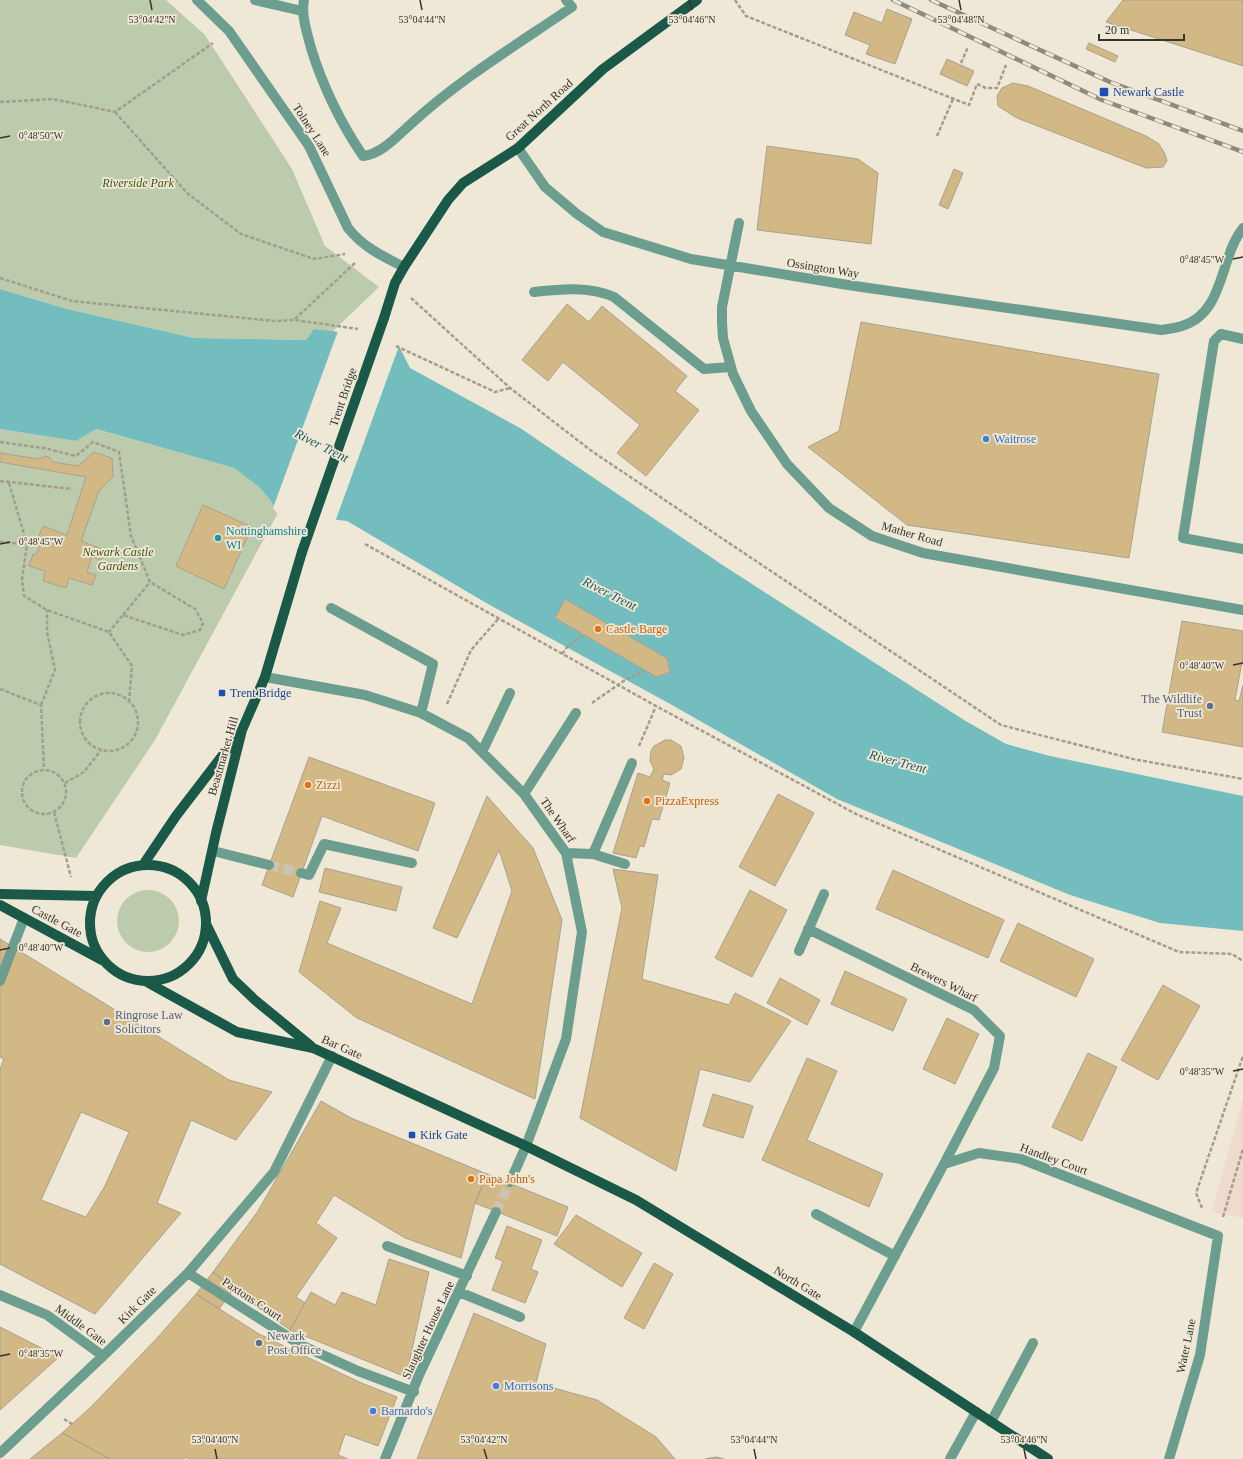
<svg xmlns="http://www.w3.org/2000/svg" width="1243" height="1459" viewBox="0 0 1243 1459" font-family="Georgia,serif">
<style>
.industrial{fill:#efdbcc}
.green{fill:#bccbac}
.water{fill:#73bdbf}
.pier{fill:#f0e8d7}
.building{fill:#d1b884;stroke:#a9a191;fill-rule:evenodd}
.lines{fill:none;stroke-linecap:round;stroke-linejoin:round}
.minor-tunnel{stroke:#cbc4b5;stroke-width:10;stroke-dasharray:10 5;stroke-linecap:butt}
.path{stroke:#a39d90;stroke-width:2.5;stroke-dasharray:4 2;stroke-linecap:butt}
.minor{stroke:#6b9e8e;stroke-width:10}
.major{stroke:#1a5848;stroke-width:10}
.rail-casing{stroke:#8f897e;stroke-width:4.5}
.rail{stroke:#f0e8d7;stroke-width:3;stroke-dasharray:9;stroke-linecap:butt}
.major-bridge{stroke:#1a5848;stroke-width:10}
.ticks{fill:none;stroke:#36332d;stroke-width:1.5}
.transit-dot{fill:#1a4fb4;stroke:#f0e8d7;stroke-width:1.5}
.shop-dot{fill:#3f7fe0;stroke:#f0e8d7;stroke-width:1.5}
.culture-dot{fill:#0f9aa8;stroke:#f0e8d7;stroke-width:1.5}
.food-dot{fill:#e8710a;stroke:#f0e8d7;stroke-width:1.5}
.service-dot{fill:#5c6f8a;stroke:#f0e8d7;stroke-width:1.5}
.labels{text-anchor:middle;stroke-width:3.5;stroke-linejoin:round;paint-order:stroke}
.transit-label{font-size:12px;fill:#164399;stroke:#f0e8d7;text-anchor:start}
.street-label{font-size:12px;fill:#36332d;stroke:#f0e8d7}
.park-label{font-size:12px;font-style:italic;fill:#3a5508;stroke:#f0e8d7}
.shop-label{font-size:12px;fill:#366cbe;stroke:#f0e8d7;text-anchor:start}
.culture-label{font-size:12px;fill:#0d838f;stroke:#f0e8d7;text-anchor:start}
.food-label{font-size:12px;fill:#c56008;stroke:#f0e8d7;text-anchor:start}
.service-label{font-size:12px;fill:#4e5e75;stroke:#f0e8d7;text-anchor:start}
.water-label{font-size:13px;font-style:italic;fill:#1a595a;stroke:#f0e8d7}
.ticks-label{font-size:10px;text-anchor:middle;fill:#36332d;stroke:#f0e8d7;stroke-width:3.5;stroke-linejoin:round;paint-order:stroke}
</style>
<rect width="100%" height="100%" fill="#f0e8d7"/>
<path class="industrial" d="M1243 1097V1218L1212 1212Z"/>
<path class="green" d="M0 0H166L205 35 292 169 325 246 379 287 333 331 314 329 306 340 194 338 67 309 0 289Z
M0 429 76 441 95 429 234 468 259 487 271 501 278 513 155 740 76 858 0 845Z
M117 921a31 31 0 1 1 62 0a31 31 0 1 1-62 0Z"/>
<path class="water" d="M0 289 67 309 194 338 306 340 314 329 333 331 400 348 410 368 520 428 724 566 964 720 1006 744 1050 756 1243 796V931L1160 923 1070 895 837 799 672 705 488 604 347 521 278 513 271 501 259 487 234 468 96 429 76 441 0 429Z"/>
<path class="pier" d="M338 331 399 346 335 522 278 515 273 508Z"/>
<path class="building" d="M1123 0H1243V66L1106 22Z
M887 9 912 19 895 64 866 54 870 45 845 35 854 12 882 23Z
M1089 43 1118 56 1115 62 1086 49Z
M947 59 974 71 967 86 940 74Z
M1013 83 1028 86 1146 136 1159 144 1165 154 1167 161 1163 167 1146 168 1017 118 998 106 997 96 1002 88Z
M767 146 858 159 878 173 871 244 757 230Z
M954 169 963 173 948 209 939 205Z
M567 304 589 322 602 306 687 376 675 391 699 410 646 476 617 453 640 425 563 362 548 381 522 360Z
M861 322 1159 374 1129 558 907 525 808 447 839 431Z
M94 452 112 458 113 477 99 491 81 541 104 550 101 560 92 557 87 572 96 575 92 585 69 578 66 588 43 581 45 571 29 566 33 554 36 555 42 539 38 538 43 526 67 535 86 477 0 462V453L39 459 45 456 49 457 53 462 78 466Z
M203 505 252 527 224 589 176 566Z
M565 599 663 656 667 659 670 672 657 677 653 675 555 618Z
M1182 621 1243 631V657L1235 700 1239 701 1243 685V747L1162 732Z
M665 740H671L681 746 684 758 681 769 671 775 664 774 662 780 670 783 659 820 652 819 644 847 640 846 636 858 613 853 638 773 650 777 654 769 650 761 651 751 654 746Z
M309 757 435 803 418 851 322 816 293 897 262 885Z
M778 794 814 813 775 886 739 867Z
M487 796 533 848 562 920 535 1099 357 1018 299 972 320 901 341 908 327 943 472 1004 512 891 499 850 457 938 433 928Z
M325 868 402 887 396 911 319 892Z
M613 869 658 875 642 979 729 1005 735 993 791 1021 750 1082 700 1069 676 1171 580 1118 622 908Z
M893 870 1004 920 988 958 876 909Z
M750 890 787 910 752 977 715 958Z
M1018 923 1094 959 1076 997 1000 961Z
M0 939 229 1080 272 1092 236 1140 191 1120 157 1203 181 1213 95 1314 0 1264V1069L4 1059 0 1057ZM81 1112 129 1132 105 1186 86 1217 41 1200Z
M845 971 907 999 893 1031 831 1004Z
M780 978 820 1000 807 1025 767 1003Z
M1163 985 1200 1006 1158 1080 1121 1060Z
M947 1018 979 1034 955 1084 923 1069Z
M1088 1053 1117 1067 1082 1141 1052 1127Z
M807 1058 837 1071 807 1140 883 1174 869 1207 762 1160Z
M713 1094 753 1106 743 1138 703 1126Z
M321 1101 351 1118 487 1174 475 1203 461 1258 405 1238 334 1195 316 1223 337 1238 296 1297 305 1303 290 1330 252 1303 213 1272 258 1211Z
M487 1174 568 1207 557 1236 475 1203Z
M576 1215 642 1253 622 1287 554 1244Z
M507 1226 542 1240 531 1269 538 1272 525 1303 492 1290 503 1261 495 1258Z
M389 1259 429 1272 406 1377 290 1330 311 1292 335 1305 342 1292 376 1305Z
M654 1263 673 1274 644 1329 624 1318Z
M213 1272 234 1289 219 1309 196 1294Z
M196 1294 259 1334 359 1382 397 1397 378 1446 345 1434 338 1455 348 1459H190L185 1457 184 1459H110L62 1433 91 1407 159 1336Z
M474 1313 546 1344 536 1383 597 1400 656 1437 675 1459H417Z
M0 1327 59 1357 0 1410Z
M62 1433 110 1459H30Z
M717 1457 724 1459H705L710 1458Z"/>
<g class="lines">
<path class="minor-tunnel" d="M269 865 301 873
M496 1212 510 1182"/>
<path class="path" d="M735 0 746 16 969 105 977 84 986 88H997L1006 65
M961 63 968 47
M0 102 53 99 115 112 213 43
M115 112 187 193 241 234 314 259 345 254
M937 136 953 99
M0 278 72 301 275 321 295 320 358 329
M411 298 510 388 593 452 1001 725 1133 759 1243 779
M295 319 356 262
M396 346 495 392 510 388
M0 442 43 448 76 456 93 442 119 452 131 536 150 582 195 609 203 623 200 630 183 635 123 615 109 632
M0 481 72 489
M9 483 27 544 22 579 24 596 47 610 109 632 132 666 129 701
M0 542 27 544
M365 544 656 706 856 814 1179 952 1232 954 1243 961
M123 615 150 582
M562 654 567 647 583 635
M0 689 41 705 44 769
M80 722a29 29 0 1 1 58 0a29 29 0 1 1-58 0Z
M592 703 625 680 644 671
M447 704 471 650 499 618
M41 705 55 670 47 632V610
M639 746 656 706
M22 792a22 22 0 1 1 44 0a22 22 0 1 1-44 0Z
M65 783 84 772 101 750
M54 812 71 877
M1202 1208 1196 1193 1243 1056
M1223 1217 1243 1149
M64 1419 72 1424"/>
<path class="minor" d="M197 0 229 31 309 146 348 228C363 247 382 256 404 267
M255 0 302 11
M304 0C301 16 307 32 311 48 323 87 340 122 363 156 382 154 398 135 412 123 460 79 518 44 572 7L566 0
M518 148 545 187 577 214 603 232 691 259 848 285 1161 330C1168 329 1176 328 1182 326 1225 313 1219 258 1243 228
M739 223 722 307V322L723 338 733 374 751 411 787 464 829 508 872 536 923 553 1243 610
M534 292C561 289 589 286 614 297L704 369 730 367
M1243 339 1221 334 1214 341 1183 538 1243 549
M331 608 433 664 421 713
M265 677 365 695 421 713 468 738 524 794 566 853 582 932 566 1039 526 1146 510 1182
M482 752 510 693
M524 794 576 713
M213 851 269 865
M566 853 593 854 625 864
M593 854 632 763
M301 873 309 875 324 844 412 863
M808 929 974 1010 1000 1036 994 1068 944 1164
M799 951 824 894
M0 981 24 918
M816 1214 895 1256
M387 1246 467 1276
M188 1273 301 1345 358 1371 414 1392
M459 1292 520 1317
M0 1295 47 1315 103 1356
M854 1332 944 1164 979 1153 1021 1159 1218 1236 1200 1355 1169 1459
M991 1422 1033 1343
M0 1453 103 1356 188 1273 274 1172 332 1056
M385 1459 419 1375 496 1212
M950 1459 976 1412"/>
<path class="major" d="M384 318 395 283 404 267 448 200 463 183 518 148 603 69 697 0
M143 865 176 816 239 734
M90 923a58 58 0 1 1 116 0a58 58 0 1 1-116 0Z
M0 894 96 896
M201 901 216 833 242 730 265 677 302 552
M0 905 102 960
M206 924 233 979 255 1000 311 1046
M145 981 237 1032 313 1048 526 1146 636 1200 854 1332 1048 1459"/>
<g class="rail-casing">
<path id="rail" d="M893 0 1102 100 1243 152
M931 0 1110 82 1243 131"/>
</g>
<use href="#rail" class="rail"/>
<path class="major-bridge" d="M302 552 384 318"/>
</g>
<path class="ticks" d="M150 0 152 10M420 0 422 10M689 0 692 10M959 0 961 10M0 138 10 136M1233 259 1243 257M0 544 10 542M1233 665 1243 663M0 950 10 948M1233 1071 1243 1069M0 1356 10 1354M215 1449 217 1459M484 1449 487 1459M754 1449 756 1459M1024 1449 1026 1459"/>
<g class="transit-dot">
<rect x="1099" y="87" width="10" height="10" rx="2"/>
<rect x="218" y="689" width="8" height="8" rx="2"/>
<rect x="408" y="1131" width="8" height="8" rx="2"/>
</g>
<g class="shop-dot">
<circle cx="986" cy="439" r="4"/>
<circle cx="496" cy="1386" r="4"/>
<circle cx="373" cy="1411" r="4"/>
</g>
<circle class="culture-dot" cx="218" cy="538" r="4"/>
<g class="food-dot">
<circle cx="598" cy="629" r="4"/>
<circle cx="308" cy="785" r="4"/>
<circle cx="647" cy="801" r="4"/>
<circle cx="471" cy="1179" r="4"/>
</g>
<g class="service-dot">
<circle cx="1210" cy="706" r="4"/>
<circle cx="107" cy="1022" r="4"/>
<circle cx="259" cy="1343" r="4"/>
</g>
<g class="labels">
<g class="transit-label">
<text x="1113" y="96">Newark Castle</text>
<text x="230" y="697">Trent Bridge</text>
<text x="420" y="1139">Kirk Gate</text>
</g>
<g class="street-label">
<text transform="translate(539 110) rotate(-42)" y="4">Great North Road</text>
<text transform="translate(312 130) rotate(57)" y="4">Tolney Lane</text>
<text transform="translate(823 268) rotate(9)" y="4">Ossington Way</text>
<text transform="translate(343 397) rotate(-71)" y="4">Trent Bridge</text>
<text transform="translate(912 534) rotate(16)" y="4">Mather Road</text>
<text transform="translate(223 756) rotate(-74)" y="4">Beastmarket Hill</text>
<text transform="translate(558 820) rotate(55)" y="4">The Wharf</text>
<text transform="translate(57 921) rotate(28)" y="4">Castle Gate</text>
<text transform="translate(944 982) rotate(27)" y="4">Brewers Wharf</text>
<text transform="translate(342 1047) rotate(24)" y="4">Bar Gate</text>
<text transform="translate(1054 1159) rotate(20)" y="4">Handley Court</text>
<text transform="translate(798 1283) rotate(31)" y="4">North Gate</text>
<text transform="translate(252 1299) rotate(33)" y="4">Paxtons Court</text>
<text transform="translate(137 1305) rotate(-45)" y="4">Kirk Gate</text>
<text transform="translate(81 1325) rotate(36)" y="4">Middle Gate</text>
<text transform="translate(428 1330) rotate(-65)" y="4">Slaughter House Lane</text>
<text transform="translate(1186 1346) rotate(-78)" y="4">Water Lane</text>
</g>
<g class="park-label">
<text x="138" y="187">Riverside Park</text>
<text x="118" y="556">Newark Castle<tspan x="118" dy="14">Gardens</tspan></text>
</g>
<g class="shop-label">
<text x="994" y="443">Waitrose</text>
<text x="504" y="1390">Morrisons</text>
<text x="381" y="1415">Barnardo's</text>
</g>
<g class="culture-label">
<text x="226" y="535">Nottinghamshire<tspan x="226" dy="14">WI</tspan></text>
</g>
<g class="food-label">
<text x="606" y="633">Castle Barge</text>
<text x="316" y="789">Zizzi</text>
<text x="655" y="805">PizzaExpress</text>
<text x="479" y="1183">Papa John's</text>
</g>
<g class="service-label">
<text x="1202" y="703" text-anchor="end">The Wildlife<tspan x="1202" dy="14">Trust</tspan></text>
<text x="115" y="1019">Ringrose Law<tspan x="115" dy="14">Solicitors</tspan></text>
<text x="267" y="1340">Newark<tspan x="267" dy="14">Post Office</tspan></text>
</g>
<g class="water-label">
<text transform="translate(322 445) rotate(27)" y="5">River Trent</text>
<text transform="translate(610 593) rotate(27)" y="5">River Trent</text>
<text transform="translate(898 761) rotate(15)" y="5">River Trent</text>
</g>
</g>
<g class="ticks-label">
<text x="152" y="23">53°04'42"N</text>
<text x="422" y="23">53°04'44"N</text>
<text x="692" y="23">53°04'46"N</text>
<text x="961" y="23">53°04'48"N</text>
<text x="41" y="139">0°48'50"W</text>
<text x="1202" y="263">0°48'45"W</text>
<text x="41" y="545">0°48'45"W</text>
<text x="1202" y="669">0°48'40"W</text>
<text x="41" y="951">0°48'40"W</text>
<text x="1202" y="1075">0°48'35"W</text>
<text x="41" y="1357">0°48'35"W</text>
<text x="215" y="1443">53°04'40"N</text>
<text x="484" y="1443">53°04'42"N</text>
<text x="754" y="1443">53°04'44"N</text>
<text x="1024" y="1443">53°04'46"N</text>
</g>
<path d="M1099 34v6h85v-6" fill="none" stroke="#36332d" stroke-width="2"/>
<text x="1105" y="34" font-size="12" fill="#36332d" stroke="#f0e8d7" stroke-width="3" paint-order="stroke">20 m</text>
</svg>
